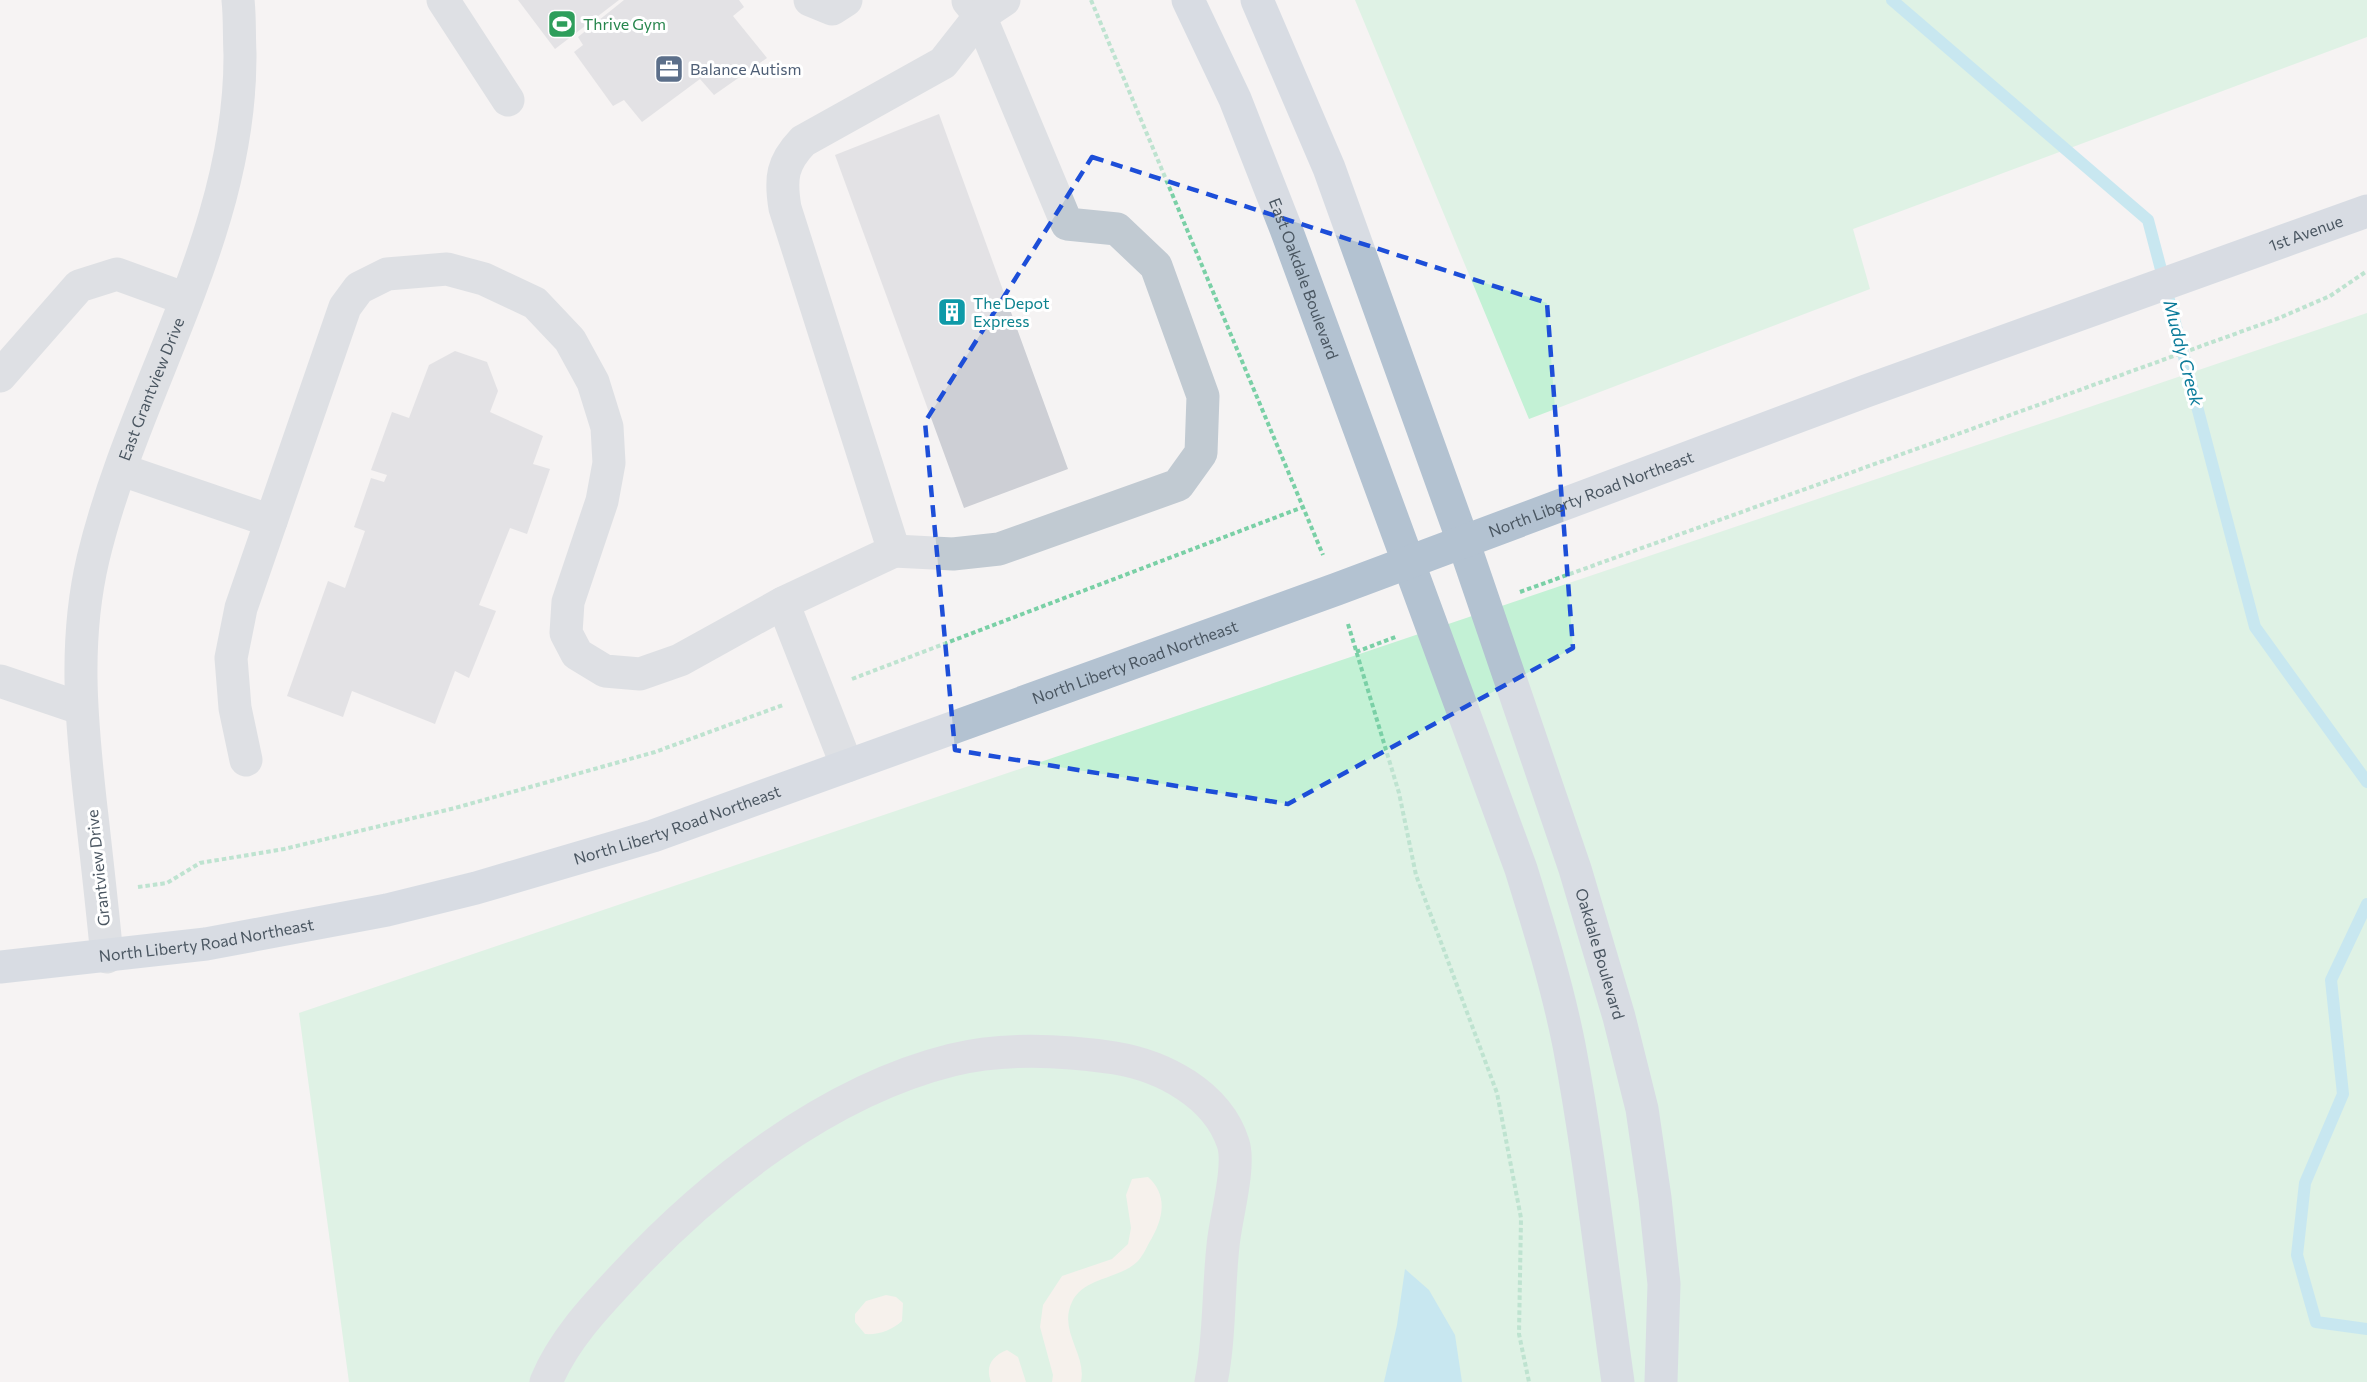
<svg xmlns="http://www.w3.org/2000/svg" width="2367" height="1382" viewBox="0 0 2367 1382" font-family="Commissioner,sans-serif">
<style>
.green{fill:#c3f1d5}
.sand{fill:#f5f0e5}
.water{fill:#90daee}
.lines{fill:none;stroke-linecap:round;stroke-linejoin:round}
.stream{stroke:#90daee;stroke-width:12}
.building{fill:#cdcfd5}
.path{stroke:#7ad0a6;stroke-width:4;stroke-dasharray:4.5 3;stroke-linecap:butt}
.minor{stroke:#c1cad2;stroke-width:33}
.major{stroke:#b3c2d1;stroke-width:33}
.marked{fill:none;stroke:#1d4ed8;stroke-width:4.5;stroke-dasharray:12 8;stroke-linejoin:round}
.labels{text-anchor:middle;stroke-width:6;stroke-linejoin:round;paint-order:stroke}
.leisure-label{font-size:16px;fill:#27864d;stroke:#fff;text-anchor:start}
.service-label{font-size:16px;fill:#4e5e75;stroke:#fff;text-anchor:start}
.street-label{font-size:16px;fill:#4a5661;stroke:#fff}
.culture-label{font-size:16px;fill:#0d838f;stroke:#fff;text-anchor:start}
.water-label{font-size:18px;font-style:italic;fill:#0c7c9b;stroke:#fff}
</style>
<rect width="100%" height="100%" fill="#f5f3f3"/>
<path class="green" d="M1355 0H2367V37L1853 229 1870 289 1529 419Z
M2367 313V1382H349L299 1013Z"/>
<path class="sand" d="M1148 1177C1169 1196 1163 1220 1149 1243 1146 1249 1142 1257 1137 1262 1117 1280 1084 1277 1072 1302 1058 1331 1087 1354 1081 1382H1052L1053 1375 1040 1327 1043 1305 1062 1276 1112 1259 1128 1244 1131 1228 1126 1195 1132 1179Z
M886 1295 896 1297 903 1303 902 1321C892 1330 879 1335 865 1334L855 1322V1314L866 1301Z
M1007 1350 1018 1357 1026 1382H991C985 1366 992 1356 1007 1350Z"/>
<path class="water" d="M1405 1269 1429 1290 1455 1335 1462 1382H1384L1397 1325Z"/>
<g class="lines">
<path class="stream" d="M1892 0 2148 220 2255 627 2367 782
M2367 904 2331 980 2343 1094 2305 1183 2297 1255 2316 1322 2367 1329"/>
</g>
<path class="building" d="M518 0H619L555 49Z
M624 0H739L744 7 733 16 767 58 714 95 700 79 642 122 624 100 613 106 574 52 583 45 578 37Z
M939 114 1068 469 964 508 835 155Z
M455 351 487 362 498 391 490 412 543 436 533 464 550 469 527 534 510 528 479 605 496 611 469 678 455 671 435 724 352 691 343 717 287 696 328 581 345 588 365 531 354 527 371 478 384 482 387 475 371 470 392 412 409 418 429 365Z"/>
<g class="lines">
<path class="path" d="M1091 0 1323 555
M1520 592 2279 318 2330 296 2367 271
M1348 624 1399 793 1416 875 1497 1093 1521 1218 1519 1334 1529 1382
M1356 652 1398 636
M852 679 1303 507
M138 887 167 883 200 863 284 849 455 808 655 752 783 705"/>
<g class="minor">
<path d="M443 0 508 100"/>
<path d="M810 0 832 9 846 0"/>
<path d="M0 376 79 286 117 274 186 299"/>
<path d="M122 470 271 521"/>
<path d="M894 551 953 554 999 549 1178 485 1201 453 1203 396 1156 266 1117 229 1067 224 980 16 968 1"/>
<path d="M783 603 847 766"/>
<path d="M0 681 80 708"/>
<path d="M246 760 235 708 231 658 241 608 345 307 359 288 387 274 447 269 484 279 535 303 570 340 593 382 607 427 609 463 602 501 568 602 566 633 577 654 605 671 640 674 680 660 783 603 894 551 785 208C780 178 782 163 803 141L943 63 980 16 1004 0"/>
<path id="s1" d="M107 957C102 904 96 852 90 799 81 717 74 640 93 559 134 387 241 236 240 54 239 36 240 18 238 0"/>
<path d="M546 1382C563 1341 593 1309 623 1277 709 1184 827 1091 952 1060 1005 1047 1061 1050 1115 1058 1163 1066 1217 1094 1233 1143 1241 1166 1225 1220 1223 1246 1218 1291 1220 1338 1211 1382"/>
</g>
<g class="major">
<path id="s2" d="M1188 0 1235 99 1286 229 1521 869C1539 927 1557 985 1569 1045 1590 1156 1602 1270 1618 1382"/>
<path id="s3" d="M1257 0 1329 168 1463 541 1575 869 1619 1017 1642 1109 1655 1198 1664 1284 1661 1382"/>
<path id="s4" d="M0 967 206 944 387 910 476 888 653 836 1337 589 1866 391 2367 211"/>
</g>
</g>
<path d="M0 0H2367V1382H0ZM1092 157 1547 303 1573 648 1288 804 955 750 925 422Z" fill="#f5f3f3" fill-opacity=".55" fill-rule="evenodd"/>
<path class="marked" d="M1092 157 1547 303 1573 648 1288 804 955 750 925 422Z"/>
<defs>
<g id="stadium-square" transform="scale(1.5)"><rect x="-9" y="-9" width="18" height="18" rx="4" fill="#2e9e5b" stroke="#fff"/><path d="M0-5a6.5 5 0 1 0 0 10a6.5 5 0 1 0 0-10ZM-3.5-1.8h7v3.6h-7Z" fill="#fff"/></g>
<g id="office-square" transform="scale(1.5)"><rect x="-9" y="-9" width="18" height="18" rx="4" fill="#5c6f8a" stroke="#fff"/><path d="M-6-3h4V-5.5h4V-3h4V5H-6ZM-1-4.5V-3h2v-1.5ZM-6 0V1H6V0Z" fill="#fff"/></g>
<g id="building-square" transform="scale(1.5)"><rect x="-9" y="-9" width="18" height="18" rx="4" fill="#0f9aa8" stroke="#fff"/><path d="M-4-6H4V6H1V3H-1V6H-4ZM-2.5-4.3h1.7v1.8h-1.7ZM.8-4.3h1.7v1.8H.8ZM-2.5-1h1.7V.8h-1.7ZM.8-1h1.7V.8H.8Z" fill="#fff"/></g>
</defs>
<g fill-rule="evenodd">
<use href="#stadium-square" x="562" y="24"/>
<use href="#office-square" x="669" y="69"/>
<use href="#building-square" x="952" y="312"/>
</g>
<g class="labels">
<g class="leisure-label">
<text x="583" y="30">Thrive Gym</text>
</g>
<g class="service-label">
<text x="690" y="75">Balance Autism</text>
</g>
<g class="street-label">
<text dy="6" stroke="none"><textPath href="#s4" startOffset="2427">1st Avenue</textPath></text>
<text dy="6" stroke="none"><textPath href="#s2" startOffset="302">East Oakdale Boulevard</textPath></text>
<text dy="6" stroke="none"><textPath href="#s1" startOffset="580">East Grantview Drive</textPath></text>
<text dy="6" stroke="none"><textPath href="#s4" startOffset="1666">North Liberty Road Northeast</textPath></text>
<text dy="6" stroke="none"><textPath href="#s4" startOffset="1180">North Liberty Road Northeast</textPath></text>
<text dy="6" stroke="none"><textPath href="#s4" startOffset="694">North Liberty Road Northeast</textPath></text>
<text transform="translate(98 868) rotate(-96)" y="6">Grantview Drive</text>
<text dy="6" stroke="none"><textPath href="#s4" startOffset="208">North Liberty Road Northeast</textPath></text>
<text dy="6" stroke="none"><textPath href="#s3" startOffset="1014">Oakdale Boulevard</textPath></text>
</g>
<g class="culture-label">
<text x="973" y="309">The Depot<tspan x="973" dy="18">Express</tspan></text>
</g>
<g class="water-label">
<text transform="translate(2183 353) rotate(75)" y="6">Muddy Creek</text>
</g>
</g>
</svg>
